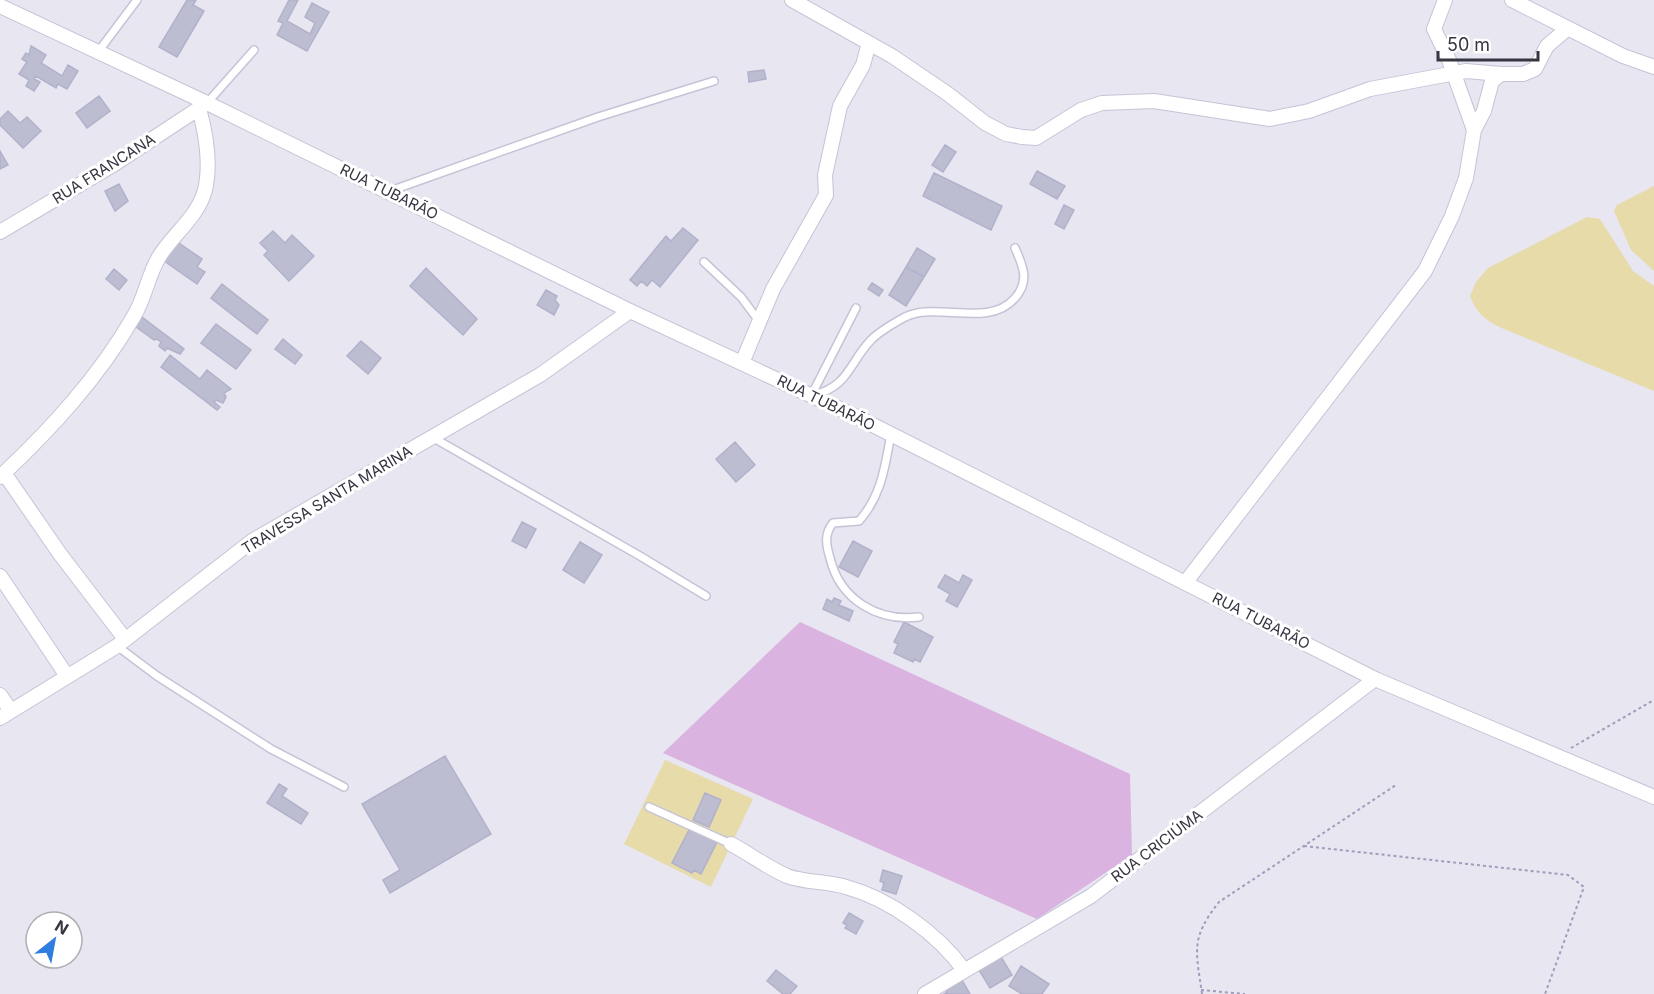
<svg xmlns="http://www.w3.org/2000/svg" width="1654" height="994" viewBox="0 0 1654 994" font-family="Inter,sans-serif">
<style>
.green{fill:#dab3e0}
.water{fill:#e7dba9}
.building{fill:#bdbdd1;stroke:#b1b1cb;stroke-width:1.5}
.lines{fill:none;stroke-linecap:round;stroke-linejoin:round}
.lane-casing{stroke:#c5c4d6;stroke-width:10}
.street-casing{stroke:#c5c4d6;stroke-width:16}
.path{stroke:#9e9dbb;stroke-width:2;stroke-dasharray:3 3;stroke-linecap:butt}
.lane{stroke:#fff;stroke-width:7}
.street{stroke:#fff;stroke-width:14}
.labels{text-anchor:middle;stroke-width:6;stroke-linejoin:round;paint-order:stroke}
.street-label{font-size:15px;fill:#363642;stroke:#fff}
</style>
<rect width="100%" height="100%" fill="#e7e6f1"/>
<path class="green" d="M800 622 1130 774 1132 855 1037 919 663 753Z"/>
<path class="water" d="M1654 186V271L1631 250 1614 211 1617 205Z
M1587 217 1600 219 1633 271 1654 286V391L1504 329C1487 322 1476 313 1470 296L1476 282 1488 268Z
M665 760 753 799 711 887 624 844Z"/>
<path class="building" d="M187 0H196L193 5 204 11 177 57 159 47Z
M289 0H298L287 21 310 34 315 23 305 17 312 3 329 12 307 51 277 35 283 23 278 21Z
M31 46 46 55 41 63 62 76 68 65 78 71 67 89 58 84 56 88 36 76 34 79 40 82 34 91 26 86 29 80 19 74 27 62 22 59 26 53 29 55Z
M764 70 766 79 749 82 748 72Z
M99 96 110 111 87 128 76 113Z
M8 111 20 123 27 117 41 131 23 148 0 125V119Z
M945 145 956 152 943 172 932 165Z
M0 151 8 165 0 169Z
M1037 171 1065 186 1057 199 1030 184Z
M934 173 1002 206 991 230 923 196Z
M119 184 128 201 115 211 105 191Z
M1064 205 1074 210 1064 229 1055 224Z
M683 228 698 240 660 287 652 280 647 286 641 281 637 286 630 280 666 236 671 241Z
M273 231 285 243 292 235 314 256 289 281 264 255 268 251 260 243Z
M176 241 202 259 197 267 205 272 197 284 163 260Z
M917 248 935 259 924 277 906 267Z
M906 267 924 277 906 306 889 295Z
M426 268 477 319 463 335 410 286Z
M114 269 127 280 119 290 106 279Z
M872 283 883 290 879 296 868 289Z
M222 284 268 320 257 334 211 298Z
M546 290 557 296 555 300 559 305 554 315 537 305Z
M142 317 184 349 180 354 167 348 165 351 159 346 161 342 157 339 154 340 135 326Z
M216 324 251 350 236 369 201 343Z
M283 339 302 355 295 364 275 349Z
M361 341 381 358 368 374 347 356Z
M170 355 200 379 207 370 231 389 224 393 226 397 223 403 216 400 214 402 220 407 217 410 161 367Z
M735 442 755 465 736 482 716 459Z
M522 522 536 529 526 548 512 541Z
M853 541 872 551 858 577 839 567Z
M580 542 602 555 584 583 563 570Z
M945 575 959 583 963 575 972 580 957 607 946 601 950 594 938 587Z
M834 598 841 601 839 605 853 611 849 621 823 609 827 599 832 602Z
M904 622 933 637 920 662 914 659 913 662 894 653 898 644 894 642Z
M445 756 491 834 390 893 383 880 400 870 362 804Z
M279 784 287 789 282 796 308 813 301 824 267 803Z
M705 793 721 800 709 827 693 820Z
M690 828 717 842 701 874 694 870 692 873 672 863Z
M883 870 902 876 896 894 882 890 884 883 880 881Z
M849 913 863 921 856 934 845 928 847 925 843 923Z
M1001 957 1012 975 990 988 979 970Z
M1021 966 1049 984 1042 994H1022L1009 986Z
M776 970 797 986 790 994H783L767 981Z
M962 980 970 994H944L947 992 946 990Z"/>
<g class="lines">
<g class="lane-casing">
<path id="lane" d="M98 52 137 0
M207 103 254 50
M390 191 598 117 714 81
M704 262 741 297 759 321
M814 395C849 386 849 363 871 340 880 331 894 323 905 317 938 301 988 329 1015 298 1030 281 1023 266 1015 248
M811 396 856 308
M891 434C885 466 882 495 859 521L833 523C824 534 826 545 830 558 840 600 878 622 919 617
M432 437 640 556 706 596
M117 646 157 676 271 749 344 787
M649 807 731 844"/>
</g>
<g class="street-casing">
<path id="street" d="M792 0 892 56 948 94 985 123 1006 134 1022 137 1036 138 1081 110 1102 103 1154 101 1270 119 1309 111 1370 89 1466 71 1501 74
M1445 0 1434 29 1449 60 1474 130
M1512 0 1623 56 1654 67
M0 6 207 103 630 311 855 416 1375 679 1654 797
M0 232 116 163 204 105
M742 363 773 289 826 195 825 175 840 106 863 65 869 43
M4 473 60 554 125 639
M0 477C51 429 99 377 134 316 145 298 148 275 159 257 173 234 198 217 205 190 211 165 206 133 199 109
M0 576 67 676
M1185 583 1425 271 1452 216 1466 178 1474 130 1484 111 1492 81 1501 74H1523L1535 69 1547 46 1568 28
M0 695 11 711
M0 718 117 646 252 541 540 375 630 311
M731 844C750 854 768 868 787 876 806 883 827 881 846 887 890 899 938 934 964 970
M925 994 1091 896 1375 679"/>
</g>
<path class="path" d="M1571 748 1654 700
M1304 846 1568 875 1584 887 1545 994
M1201 990 1245 994
M1202 994C1196 950 1190 939 1219 902L1396 785"/>
<use href="#lane" class="lane"/>
<use href="#street" class="street"/>
</g>
<g class="labels">
<g class="street-label">
<text transform="translate(104 169) rotate(-32)" y="5">RUA FRANCANA</text>
<text transform="translate(389 192) rotate(26)" y="5">RUA TUBARÃO</text>
<text transform="translate(826 403) rotate(26)" y="5">RUA TUBARÃO</text>
<text transform="translate(327 500) rotate(-31)" y="5">TRAVESSA SANTA MARINA</text>
<text transform="translate(1261 621) rotate(27)" y="5">RUA TUBARÃO</text>
<text transform="translate(1157 846) rotate(-37)" y="5">RUA CRICIÚMA</text>
</g>
</g>
<g transform="translate(54 940) rotate(31)"><circle r="28" fill="#ffffff" stroke="#afafb3" stroke-width="1.5"/>
<path d="M0-4.5L10 22L0 15L-10 22Z" fill="#2e7ddf"/>
<text y="-9" font-size="16" font-weight="bold" text-anchor="middle" fill="#363642">N</text>
</g>
<path d="M1438 51v9h100v-9" fill="none" stroke="#363642" stroke-width="3"/>
<text x="1447" y="51" font-size="18" fill="#363642" stroke="#ffffff" stroke-width="4.5" paint-order="stroke">50 m</text>
</svg>
